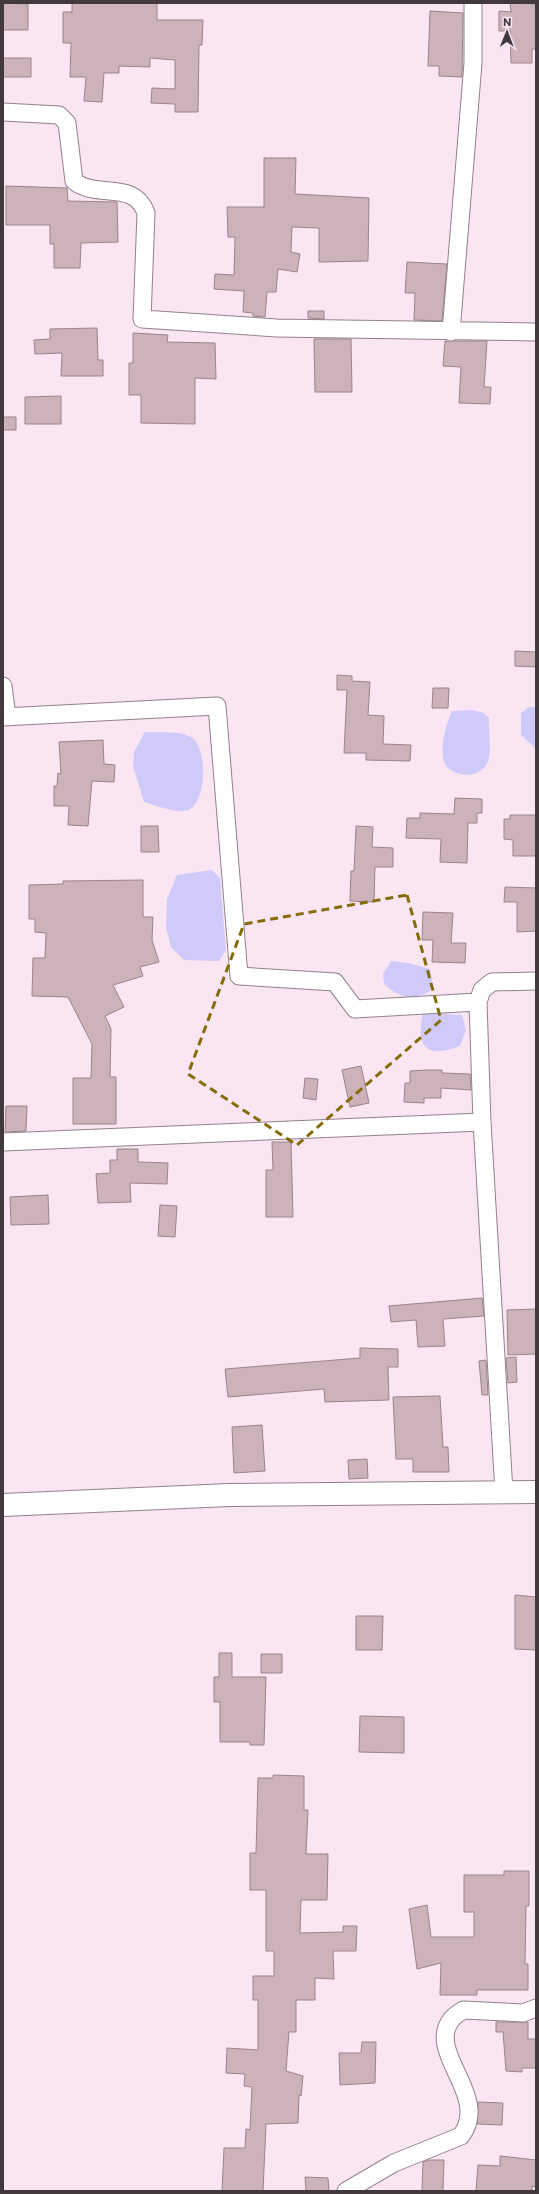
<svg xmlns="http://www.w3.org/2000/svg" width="539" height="2194" viewBox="0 0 539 2194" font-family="Commissioner,sans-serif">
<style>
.water{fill:#d0cafa}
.building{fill:#ccb3ba;stroke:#9a8389}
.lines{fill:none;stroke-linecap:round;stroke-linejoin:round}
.street-casing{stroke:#93808d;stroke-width:19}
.secondary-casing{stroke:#93808d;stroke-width:24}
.street{stroke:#fff;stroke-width:17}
.secondary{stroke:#fff;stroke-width:22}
.marked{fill:none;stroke:#856c08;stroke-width:3;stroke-dasharray:8 5;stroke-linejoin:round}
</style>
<rect width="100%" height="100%" fill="#fae5f3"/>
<path class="water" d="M529 707H536V749L521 735V713Z
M472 710 484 713 489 718C488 731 492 748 488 761 483 777 458 779 447 767 437 756 446 723 452 711Z
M145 732C158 733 179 730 191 737 208 746 207 803 188 810 178 814 154 805 144 802L133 766 134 752Z
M212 870 220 878 226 950 219 961 184 960 171 947 166 927 167 899 177 875Z
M391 961 408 963 430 969 432 980 430 991C413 1002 398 997 384 984L383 974Z
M423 1013 462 1015 466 1030 460 1046C427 1059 415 1047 423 1013Z"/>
<path class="building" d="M3 3 28 4V30H3Z
M72 3H157V20H203L202 45H199L198 112H175V104L151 103 152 88 175 89V60L150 58V67L119 66V73H104L102 102 84 101 86 77H70L71 43H63V12H72Z
M510 3 536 4V49H532V63H511L510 31H499V11L511 12Z
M430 11 463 13 462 77 439 76V66H428Z
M3 58H31V77H3Z
M264 158H296L295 194 369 198 368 261 319 262V228L292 227 291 252 300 254 297 272 278 269 276 292H267L265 317 253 316V313L243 312 244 291 214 289 215 274 234 275 235 237H228L227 207H264Z
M6 186 67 188 68 201 117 202 118 242 81 243 80 268H54V244H50V225H6Z
M407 262 447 264 442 321 414 320 415 293H405Z
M308 311H324V319L308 318Z
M97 328 98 360H103V376H61L62 353 35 354 34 340 50 339V329Z
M133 333 168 335 167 342 215 343 216 379 195 378V424L141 423V395H129V363H133Z
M314 339H351L352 392H315Z
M445 341H487L484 387H491L490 404 459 403 461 367 443 366Z
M61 396V424H25V397Z
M3 417H16V430H3Z
M515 651 536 652V667L515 666Z
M337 675 352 676V681L370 682 368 715 384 716 383 744 411 745 410 761 366 760V753H344L347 690H337Z
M433 688H449L448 708H432Z
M103 740 104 764 115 765 114 782 92 781 88 826 68 825 69 806H54V786H57L58 773 61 774 59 742Z
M455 798 482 799V813H477V823H468L467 863 440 862 441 839 406 838 407 818H420V813L454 814Z
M510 815H536V856H513V840L504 839V819H510Z
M141 826H158L159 852H141Z
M356 826 373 827 372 847 393 848V867H375L374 902 350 901 351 871H354Z
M143 880V917H153L152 940 159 962 140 967 143 976 113 985 124 1007 105 1016 111 1029 110 1077H116V1124H73V1078H91L92 1044 68 997 32 996 33 958H45L46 933 35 932V919H29V885L63 884V881Z
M505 887 536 888V931L517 932V902H504Z
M423 912 453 913 451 943H466L465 963 432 962 433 940H422Z
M361 1066 369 1103 350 1107 342 1070Z
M427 1070H442V1073L470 1074 471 1090 441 1088V1098H424V1103L404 1102 405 1083H410V1071Z
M305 1078 318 1079 316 1100 303 1098Z
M6 1106H27L26 1131 5 1132Z
M272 1142H291L293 1217H266V1170H273Z
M117 1149H138V1162L168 1163 167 1184 130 1183 131 1202 98 1203 96 1174 110 1173V1160H117Z
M48 1195 49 1224 11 1225 10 1197Z
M160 1205 177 1206 175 1237 158 1236Z
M482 1298 484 1316 443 1319 445 1346 418 1347 416 1320 391 1322 389 1306Z
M536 1309V1354L508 1355 507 1310Z
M360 1348 398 1349V1367H388L389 1400 325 1402 324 1389 228 1397 225 1369 360 1358Z
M516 1357 517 1382 508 1383 506 1358Z
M486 1360 488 1395H482L479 1361Z
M440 1396 443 1447H448L449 1472H413V1459H396L393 1397Z
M262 1425 265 1471 234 1473 232 1427Z
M367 1459 368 1478 349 1479 348 1460Z
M515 1595 536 1597V1650L515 1649Z
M356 1616H383L382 1650H356Z
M219 1653H232V1677H266L264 1745H250V1742H220V1702H214V1677H219Z
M261 1654H282V1673H261Z
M360 1716 404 1717V1753L359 1752Z
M273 1775 304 1776V1810H308L306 1854H328L327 1900H301L300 1933 343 1932V1926H357L356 1951H333L334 1979 315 1978V2000H296V2032H289L286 2071 303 2076 301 2096 299 2095 298 2123 266 2124 263 2191H222L224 2148H245L246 2129 250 2130 252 2087 244 2086 245 2074 226 2073 227 2048 258 2050V2000H253V1976H274V1951H266V1890H250V1853H256L258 1778H273Z
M504 1871H529V1906H526L525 1964H528V1990H477V1995H440L441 1963 417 1969 409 1909 427 1905 431 1937H474V1912H464V1875H504Z
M496 2022H528V2039H536V2068H522V2072L506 2071 503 2032H496Z
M362 2042H376L375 2083 340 2085 339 2053H361Z
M478 2102 503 2103 502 2125 477 2124Z
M500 2156 536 2160V2187L532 2186V2191H476L478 2165 500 2166Z
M429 2160H444L443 2191H422L423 2162Z
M305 2177 328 2178 329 2191H306Z"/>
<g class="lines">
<g class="street-casing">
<path id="street" d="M3 112 59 115 67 123 74 181C97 200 134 179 146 213L142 319 277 328 536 332
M451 332 473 63V3
M3 686 7 716
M3 717 217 706 239 976 335 982 355 1009 478 1002
M3 1142 482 1122
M504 1492 482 1122 478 1002 482 990 492 982 536 981
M346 2191 394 2163 461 2136C491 2096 426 2053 451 2020 454 2016 459 2013 463 2010L523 2013 536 2008"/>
</g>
<g class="secondary-casing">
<path id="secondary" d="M3 1505 229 1495 536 1492"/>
</g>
<use href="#street" class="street"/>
<use href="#secondary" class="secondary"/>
</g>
<path class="marked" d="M407 895 441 1020 297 1145 188 1074 244 924Z"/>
<rect width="539" height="2194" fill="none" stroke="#41393e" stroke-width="8"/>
<g transform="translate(507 32) rotate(1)" stroke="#fae5f3" stroke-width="3" paint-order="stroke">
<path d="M0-3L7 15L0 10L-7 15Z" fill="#41393e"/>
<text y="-6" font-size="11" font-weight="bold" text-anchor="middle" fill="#41393e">N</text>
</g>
</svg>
